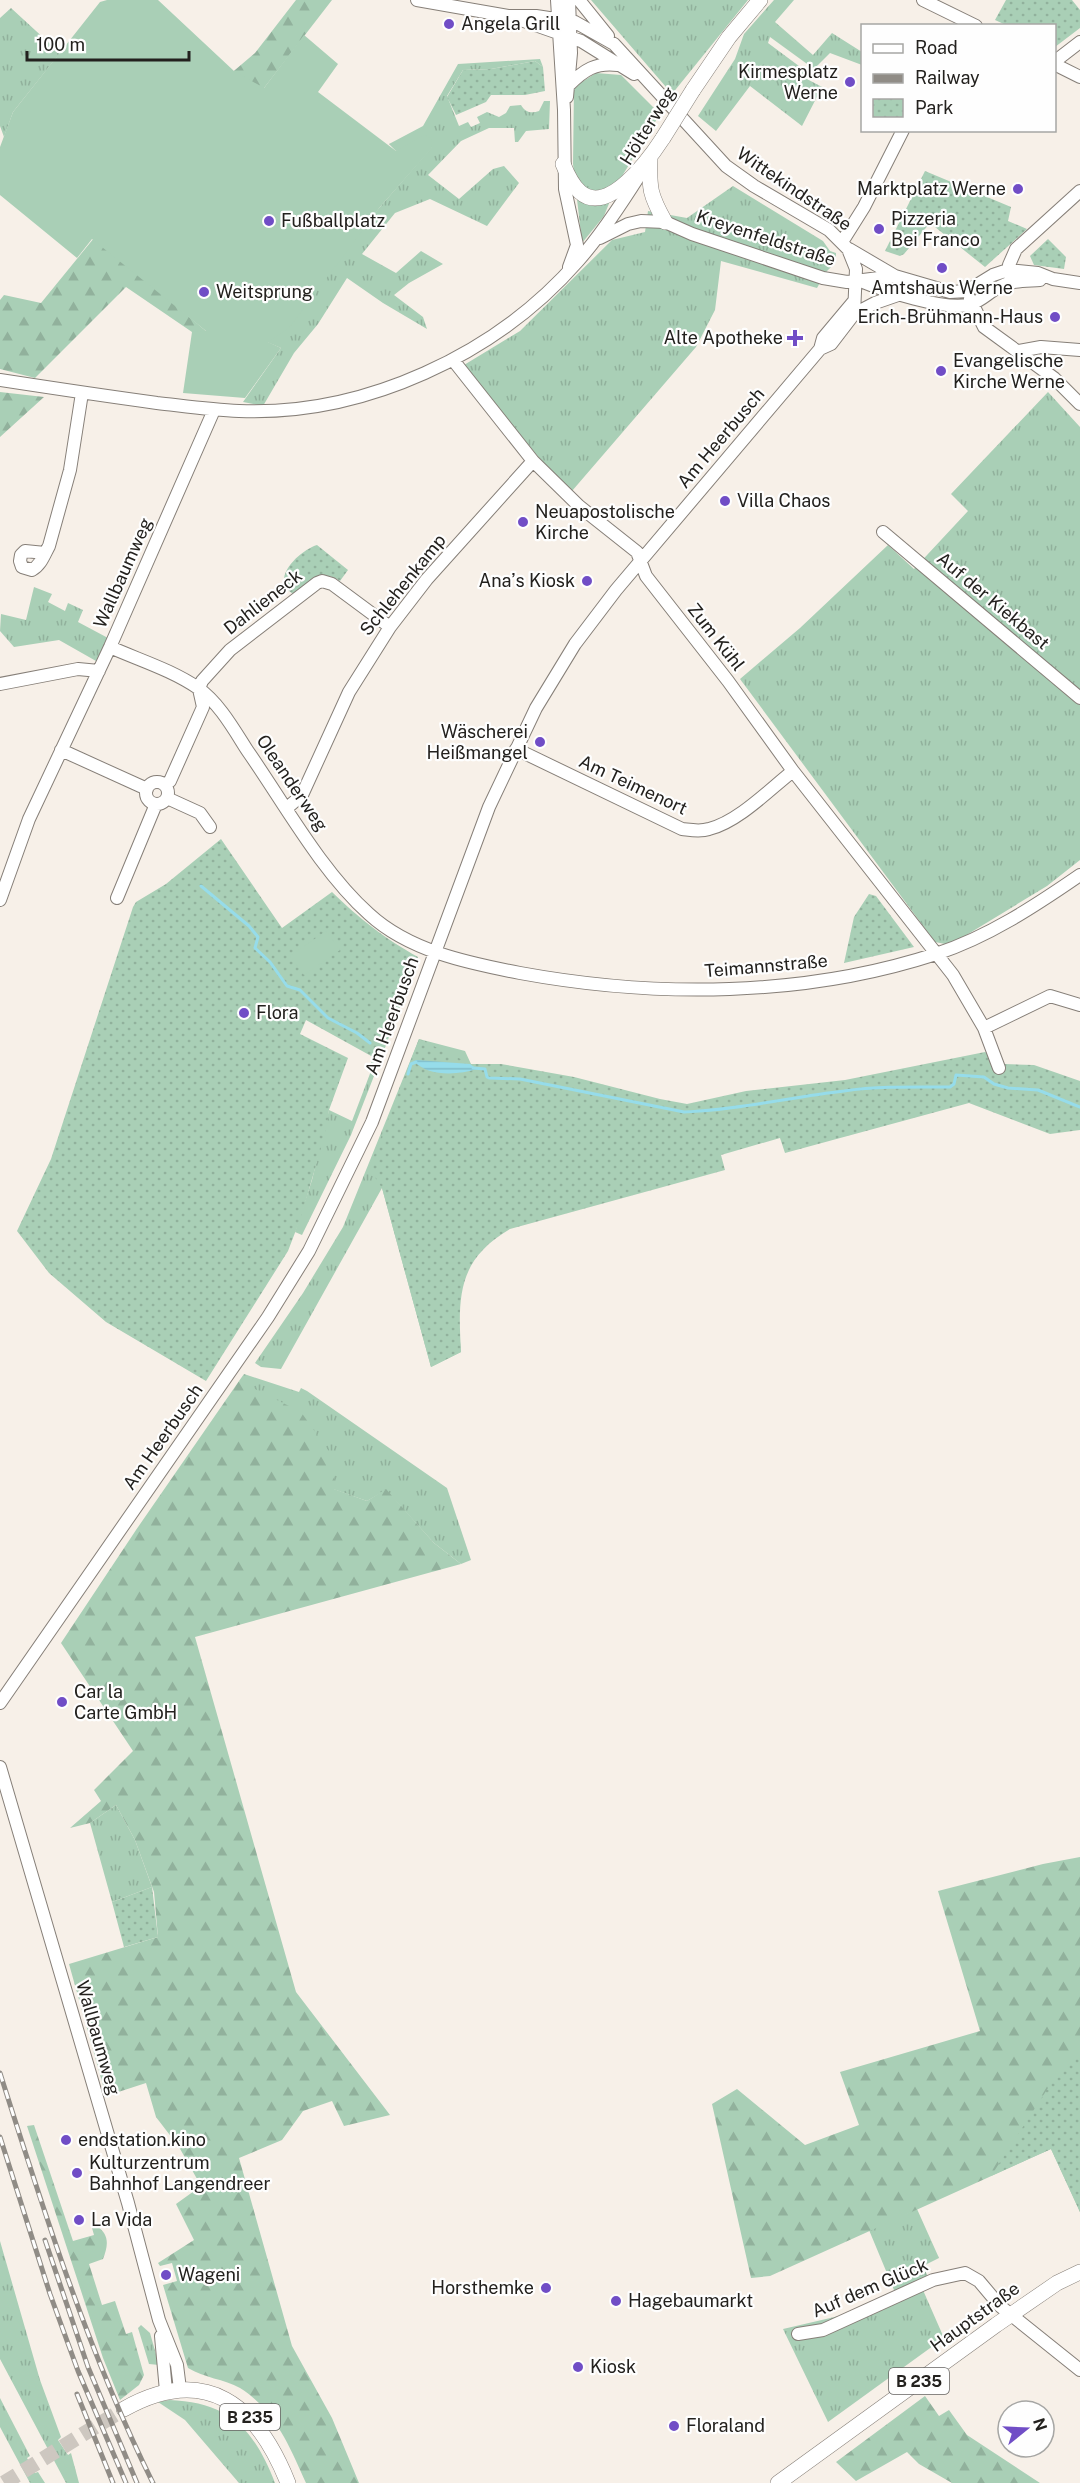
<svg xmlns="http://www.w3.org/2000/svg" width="1080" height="2483" viewBox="0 0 1080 2483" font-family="'Public Sans',sans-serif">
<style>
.grass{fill:url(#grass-tufts)}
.forest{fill:url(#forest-firs)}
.park{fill:url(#park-dots)}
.pitch{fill:#a9cfb6}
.water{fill:url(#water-rules)}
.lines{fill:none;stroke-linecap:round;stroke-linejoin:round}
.stream{stroke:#96dcea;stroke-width:3}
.major-tunnel{stroke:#cdc7c0;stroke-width:15;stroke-dasharray:15 8;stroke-linecap:butt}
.minor-casing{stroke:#867f78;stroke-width:14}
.major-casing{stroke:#867f78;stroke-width:16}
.minor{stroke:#fff;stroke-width:12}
.major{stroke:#fff;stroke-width:15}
.rail-casing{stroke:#908c86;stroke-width:5}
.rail{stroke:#fefefe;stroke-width:3;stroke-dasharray:9;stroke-linecap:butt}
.major-bridge-casing{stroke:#867f78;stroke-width:16;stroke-linecap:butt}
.major-bridge{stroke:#fff;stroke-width:15}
.poi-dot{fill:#704dc6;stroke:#fefefe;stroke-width:2}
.labels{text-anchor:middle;stroke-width:4.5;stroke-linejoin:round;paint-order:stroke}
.shield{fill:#fefefe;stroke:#656361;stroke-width:1.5}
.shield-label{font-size:16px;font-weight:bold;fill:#23211e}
.poi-label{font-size:18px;fill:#23211e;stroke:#fefefe;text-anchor:start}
.street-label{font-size:18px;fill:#23211e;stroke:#fefefe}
</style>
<defs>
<pattern id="grass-tufts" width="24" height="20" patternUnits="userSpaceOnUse" patternTransform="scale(1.5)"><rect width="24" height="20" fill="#a9cfb6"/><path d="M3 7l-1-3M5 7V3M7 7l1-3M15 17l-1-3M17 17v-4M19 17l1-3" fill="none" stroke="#91b19c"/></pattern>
<pattern id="forest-firs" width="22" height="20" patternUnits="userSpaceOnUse" patternTransform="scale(1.5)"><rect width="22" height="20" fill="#a9cfb6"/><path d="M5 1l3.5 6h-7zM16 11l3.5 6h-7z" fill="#91b19c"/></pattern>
<pattern id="park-dots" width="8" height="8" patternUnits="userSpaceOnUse" patternTransform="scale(1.5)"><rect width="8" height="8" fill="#a9cfb6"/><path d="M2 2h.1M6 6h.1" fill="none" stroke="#91b19c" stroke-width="1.8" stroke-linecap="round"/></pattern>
<pattern id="water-rules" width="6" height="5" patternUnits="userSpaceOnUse" patternTransform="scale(1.5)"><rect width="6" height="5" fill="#96dcea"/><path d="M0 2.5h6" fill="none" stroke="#81bcc8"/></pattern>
</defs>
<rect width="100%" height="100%" fill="#f7f0e8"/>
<path class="grass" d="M591 0H748L672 94Z
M774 0H794L775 22 813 55 832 33 862 52V65L830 53 814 69 770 37 768 43 807 72 805 78 822 87 802 126 750 86 716 131 698 116 735 59 744 34Z
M11 8 60 53 13 112 4 137 0 126V18Z
M540 59 543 67 535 61 491 69 463 70 447 96 459 126 468 122 471 127 480 123 477 117 487 112 499 117 506 113 510 106 521 105C525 112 531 114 539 111L544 101H550L549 129 526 131 518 142H515L514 128H489L461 141 428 175 459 199 493 169 504 166 519 183 487 226 430 199 395 213 362 254 396 273 421 251 443 264 409 283 394 295 423 317 427 329 383 303 347 278 318 324 294 353 263 406 243 402 281 348 267 342 380 207 432 147 396 151 389 144 423 126 458 64Z
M596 73 621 75 660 114 616 186 604 216 582 243 573 164 574 87Z
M733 186 823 241 830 251 836 253V262L826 272 817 288 721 261 715 310 696 347 572 491 540 459 464 365 520 331 612 240 645 232 648 211 687 218Z
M1048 392 1080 427V860L1047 886 950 945 935 942 740 679 800 628 888 545 914 569 968 511 951 494Z
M34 587 52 594 48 602 65 611 68 603 83 610 78 622 108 638 96 661 59 640 14 647 0 631 1 614 26 620Z
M419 1039 465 1051 471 1064 446 1194 461 1352 431 1367 382 1188 281 1369 261 1367 255 1363 303 1293 343 1227Z
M371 1071 374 1076 351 1135 302 1235 295 1232 312 1180 329 1110 352 1121Z
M244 1374 299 1392 301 1388 307 1391 447 1488 471 1560 461 1564 434 1543 386 1490 367 1501 333 1489 239 1381Z
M116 1805 135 1840 152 1887 112 1902 90 1823Z
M917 2209 939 2258 923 2266 928 2277 919 2281 944 2338 828 2422 783 2329 899 2302 869 2230Z
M0 2241 40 2380 61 2437 58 2440 68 2455 71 2453 79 2483H66L0 2359Z
M141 2325 150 2333 159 2365 149 2364 138 2328Z
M0 2398 30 2456 27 2458 35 2473 38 2472 45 2483H30L0 2427Z
M169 2400C229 2402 254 2429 275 2483H239L185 2420 158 2402Z"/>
<path class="forest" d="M296 0H332L264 88 133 269 207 332H192L126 287 35 378 0 369V300L4 295 41 303 222 81 255 53Z
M0 392 44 397 0 437Z
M239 1381 301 1412 335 1460 334 1489 367 1501 386 1489 434 1543 461 1564 195 1637 296 1992 390 2115 344 2126 332 2101 303 2111 282 2140 239 2158 292 2346 332 2418 359 2483H306C290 2447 275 2410 240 2388 224 2379 204 2378 188 2368L163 2285 177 2281 172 2263 160 2266 158 2263 194 2240 176 2204 201 2186 179 2147 156 2117 146 2083 106 2096 69 1964 158 1937 154 1892 135 1840 116 1805 90 1823 70 1828 101 1801 94 1790 133 1751 61 1643 136 1530Z
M1080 1857V2212L1051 2149 770 2276 751 2278 712 2104 737 2089 805 2145 859 2125 840 2072 980 2031 938 1891 1043 1864Z
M34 2125 73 2241 94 2235 92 2228 97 2226C110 2235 108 2246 103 2259L89 2264 102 2305 115 2301 126 2334 132 2332 144 2375 139 2385 120 2400 103 2358 27 2126Z
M925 2396 939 2416 949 2410 967 2435 1040 2483H952L919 2464 907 2452 856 2481 836 2462Z"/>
<path class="park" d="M1006 0H1072L1080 10V28L1055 47 1054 26 1006 25 995 20Z
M535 61 543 67 545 91 525 95H491L486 102 456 115 447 97 463 70 491 69Z
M925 171 1011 207 1008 221 1027 229 985 267 930 223 904 254 900 256 885 251Z
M1048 239 1066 257 1064 269 1034 265 1030 256Z
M317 545 348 570 340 581C322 568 308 584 293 594 289 591 285 588 284 583 282 567 304 549 317 545Z
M221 839 282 928 332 892C360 919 384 938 418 957L377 1070 370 1066 373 1057 306 1020 300 1034 348 1058 329 1110 325 1134 301 1217 288 1251 206 1381 106 1322 49 1273 17 1231 51 1159 133 907 136 902 166 884Z
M869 894 876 896 914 947 844 963 854 917Z
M419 1039 471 1064H501L574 1077 660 1099 687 1104 746 1091 845 1080 985 1052 1004 1064 1034 1065 1080 1081V1130L1050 1134 969 1103 785 1153 780 1138 721 1155 725 1170 510 1229C457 1260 458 1297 461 1352L431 1367 382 1188 369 1168Z
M152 1887 158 1937 124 1947 112 1902Z
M1080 2050V2212L1051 2149 991 2176 1048 2088Z"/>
<path class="pitch" d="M107 0H158L234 71 264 88 304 35 338 64 318 92 396 151 424 135 431 138 432 148 380 207 289 328 268 342 281 348 245 398 183 393 192 332 206 331 92 239 77 258 0 195V147L13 112 100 2Z
M326 931 340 950 304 975 290 956Z"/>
<path class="water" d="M417 1060 470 1064 477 1069C458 1075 428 1077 414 1061Z"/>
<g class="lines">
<path class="stream" d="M201 886 249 926 258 937 255 948 270 962 287 986 300 990 328 1018 357 1033 370 1043
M473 1068 485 1069 487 1077 489 1078 520 1079 684 1112C738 1110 791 1097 844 1091 879 1086 915 1087 950 1087L954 1084 956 1075 984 1077 994 1084 1008 1088 1038 1090 1080 1107
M408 1074 411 1064 416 1062"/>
<path class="major-tunnel" d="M4 2483 124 2409"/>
<g class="minor-casing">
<path id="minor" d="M557 0 564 110 565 189 577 245 569 267
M579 0 608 36
M923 0 976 26
M518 19 581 41 634 74
M1054 62 1080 42
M1054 64 1080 77
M569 85C584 70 596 62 618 65
M567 97 571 53 569 0
M600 238 628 224 641 221 665 222 692 234 823 278 847 282 895 276
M842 242 864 207 903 130
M849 249 895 276 950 292 967 291 993 275 1008 270 1038 273 1053 279 1080 283
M1010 275 1009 265 1016 249 1080 191
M858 280C882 290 947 312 971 304 981 301 989 292 999 287 1012 280 1026 281 1040 280
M970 299 984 327 1054 378 1080 404
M854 314 875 303 901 294
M820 349 823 338 854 301
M1019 351 1041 347 1080 350
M453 360 533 461 579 506 637 552 646 576 728 681 793 771 953 975 984 1028 999 1068
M0 380C52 388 105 396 157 403 184 406 211 410 239 411 364 416 496 355 578 261 601 235 620 206 639 176
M883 532 1080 698
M45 553 25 551 21 555 20 561 22 567 32 570C41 565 44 555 49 546L70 470 82 393
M110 647C139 660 172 670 198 688 219 703 233 728 247 750 284 803 321 871 369 914 409 951 468 963 520 973 656 998 804 997 936 954 988 937 1035 906 1080 875
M0 684 78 669 99 671
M199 689 202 681 230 650 317 583 322 581 332 584 390 627
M516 749 682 829C691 830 700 832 709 829 738 822 770 789 793 771
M61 750 147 789
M146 793a11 11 0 1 1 22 0a11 11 0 1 1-22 0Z
M165 785 170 781 203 707 199 689
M167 798 200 813 210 827
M287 808 302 795 349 692 390 627 427 579 533 461
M117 898 156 804
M0 900 29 819 110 647 214 410
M984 1028 1050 996 1080 1005
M0 1703 268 1317 309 1251 372 1122 489 807 536 708 575 644 616 590 820 349 831 344 854 314 856 269 848 249 829 230 754 186 726 166 614 44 575 22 536 16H508L417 0
M0 1767 128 2203 159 2320 177 2365 180 2389
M798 2334 823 2330 933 2280 965 2273 979 2281 1000 2306 1080 2370
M161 2336 166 2391"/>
</g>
<g class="major-casing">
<path id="major" d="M693 90 729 37 760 0
M650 158C649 189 650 195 665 222
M563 164C567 174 572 185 580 192 608 217 650 158 663 138
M124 2409C206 2363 257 2405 288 2483
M778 2483 996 2325 1057 2283 1080 2272"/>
</g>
<use href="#minor" class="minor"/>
<use href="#major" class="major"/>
<g class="rail-casing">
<path id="rail" d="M0 2073C44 2212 88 2352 153 2483
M0 2137 50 2294 78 2371 126 2483
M45 2240 88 2367 137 2483
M77 2394 113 2483"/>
</g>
<use href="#rail" class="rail"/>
<g class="major-bridge-casing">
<path id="major-bridge" d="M663 138 693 90"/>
</g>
<use href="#major-bridge" class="major-bridge"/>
</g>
<g class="poi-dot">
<circle cx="449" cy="24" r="6"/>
<circle cx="850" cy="82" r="6"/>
<circle cx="1018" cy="189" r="6"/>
<circle cx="269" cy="221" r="6"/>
<circle cx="879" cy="229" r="6"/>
<circle cx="942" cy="268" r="6"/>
<circle cx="204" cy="292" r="6"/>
<circle cx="1055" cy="317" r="6"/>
<path d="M792 329h6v6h6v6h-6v6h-6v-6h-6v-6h6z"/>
<circle cx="941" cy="371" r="6"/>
<circle cx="725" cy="501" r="6"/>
<circle cx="523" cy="522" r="6"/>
<circle cx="587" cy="581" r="6"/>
<circle cx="540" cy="742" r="6"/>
<circle cx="244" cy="1013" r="6"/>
<circle cx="62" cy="1702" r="6"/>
<circle cx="66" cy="2140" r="6"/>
<circle cx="77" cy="2173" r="6"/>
<circle cx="79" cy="2220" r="6"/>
<circle cx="166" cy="2275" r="6"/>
<circle cx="546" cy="2288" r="6"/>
<circle cx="616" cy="2301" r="6"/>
<circle cx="578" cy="2367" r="6"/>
<circle cx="674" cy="2426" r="6"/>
</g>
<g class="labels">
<g class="shield">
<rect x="889" y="2368" width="60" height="26" rx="4.5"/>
<rect x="220" y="2404" width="60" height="26" rx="4.5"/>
</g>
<g class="shield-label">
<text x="919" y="2387">B 235</text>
<text x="250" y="2423">B 235</text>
</g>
<g class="poi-label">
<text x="461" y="30">Angela Grill</text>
<text x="838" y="78" text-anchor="end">Kirmesplatz<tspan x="838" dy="21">Werne</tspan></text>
<text x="1006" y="195" text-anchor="end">Marktplatz Werne</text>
<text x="891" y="225">Pizzeria<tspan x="891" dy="21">Bei Franco</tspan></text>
<text x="281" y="227">Fußballplatz</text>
<text x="942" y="294" text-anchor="middle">Amtshaus Werne</text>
<text x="216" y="298">Weitsprung</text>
<text x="1043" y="323" text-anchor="end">Erich-Brühmann-Haus</text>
<text x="783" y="344" text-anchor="end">Alte Apotheke</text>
<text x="953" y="367">Evangelische<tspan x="953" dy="21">Kirche Werne</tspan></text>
<text x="737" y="507">Villa Chaos</text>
<text x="535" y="518">Neuapostolische<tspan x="535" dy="21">Kirche</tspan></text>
<text x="575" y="587" text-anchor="end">Anaʼs Kiosk</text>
<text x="528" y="738" text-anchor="end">Wäscherei<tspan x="528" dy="21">Heißmangel</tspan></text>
<text x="256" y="1019">Flora</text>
<text x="74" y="1698">Car la<tspan x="74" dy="21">Carte GmbH</tspan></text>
<text x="78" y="2146">endstation.kino</text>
<text x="89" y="2169">Kulturzentrum<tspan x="89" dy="21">Bahnhof Langendreer</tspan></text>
<text x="91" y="2226">La Vida</text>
<text x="178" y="2281">Wageni</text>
<text x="534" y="2294" text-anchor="end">Horsthemke</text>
<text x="628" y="2307">Hagebaumarkt</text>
<text x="590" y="2373">Kiosk</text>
<text x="686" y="2432">Floraland</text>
</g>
<g class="street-label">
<text transform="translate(648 126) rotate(-58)" y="6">Hölterweg</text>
<text transform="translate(794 189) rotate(34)" y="6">Wittekindstraße</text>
<text transform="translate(766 238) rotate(18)" y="6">Kreyenfeldstraße</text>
<text transform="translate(721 438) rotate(-50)" y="6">Am Heerbusch</text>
<text transform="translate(123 573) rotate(-66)" y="6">Wallbaumweg</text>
<text transform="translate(403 585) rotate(-51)" y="6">Schlehenkamp</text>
<text transform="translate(993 601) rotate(40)" y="6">Auf der Kiekbast</text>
<text transform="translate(263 602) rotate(-38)" y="6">Dahlieneck</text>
<text transform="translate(716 637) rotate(52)" y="6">Zum Kühl</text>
<text transform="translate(292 783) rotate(56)" y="6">Oleanderweg</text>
<text transform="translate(633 785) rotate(25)" y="6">Am Teimenort</text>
<text transform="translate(766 966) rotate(-5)" y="6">Teimannstraße</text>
<text transform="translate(392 1016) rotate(-70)" y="6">Am Heerbusch</text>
<text transform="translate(163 1437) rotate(-55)" y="6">Am Heerbusch</text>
<text transform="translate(98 2038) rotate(74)" y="6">Wallbaumweg</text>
<text transform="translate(870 2288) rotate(-23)" y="6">Auf dem Glück</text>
<text transform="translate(975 2317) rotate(-36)" y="6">Hauptstraße</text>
</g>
</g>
<rect x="861" y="24" width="195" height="108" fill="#fefefe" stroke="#a6a6a4" stroke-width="1.5"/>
<rect x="873" y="44" width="30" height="9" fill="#ffffff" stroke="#a6a6a4" stroke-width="1.5"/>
<text x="915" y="54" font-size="18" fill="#23211e">Road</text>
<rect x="873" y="74" width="30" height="9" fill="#908c86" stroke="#a6a6a4" stroke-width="1.5"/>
<text x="915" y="84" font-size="18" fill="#23211e">Railway</text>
<rect x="873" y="99" width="30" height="18" fill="url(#park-dots)" stroke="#a6a6a4" stroke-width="1.5"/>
<text x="915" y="114" font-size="18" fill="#23211e">Park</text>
<g transform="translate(1026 2429) rotate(72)"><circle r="28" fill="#fefefe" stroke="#a6a6a4" stroke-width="1.5"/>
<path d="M0-4.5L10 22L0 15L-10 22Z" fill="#704dc6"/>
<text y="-9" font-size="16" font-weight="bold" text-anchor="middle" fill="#23211e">N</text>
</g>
<path d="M27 51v9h162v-9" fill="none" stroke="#23211e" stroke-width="3"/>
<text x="36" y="51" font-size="18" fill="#23211e" stroke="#fefefe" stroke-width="4.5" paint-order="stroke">100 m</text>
</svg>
